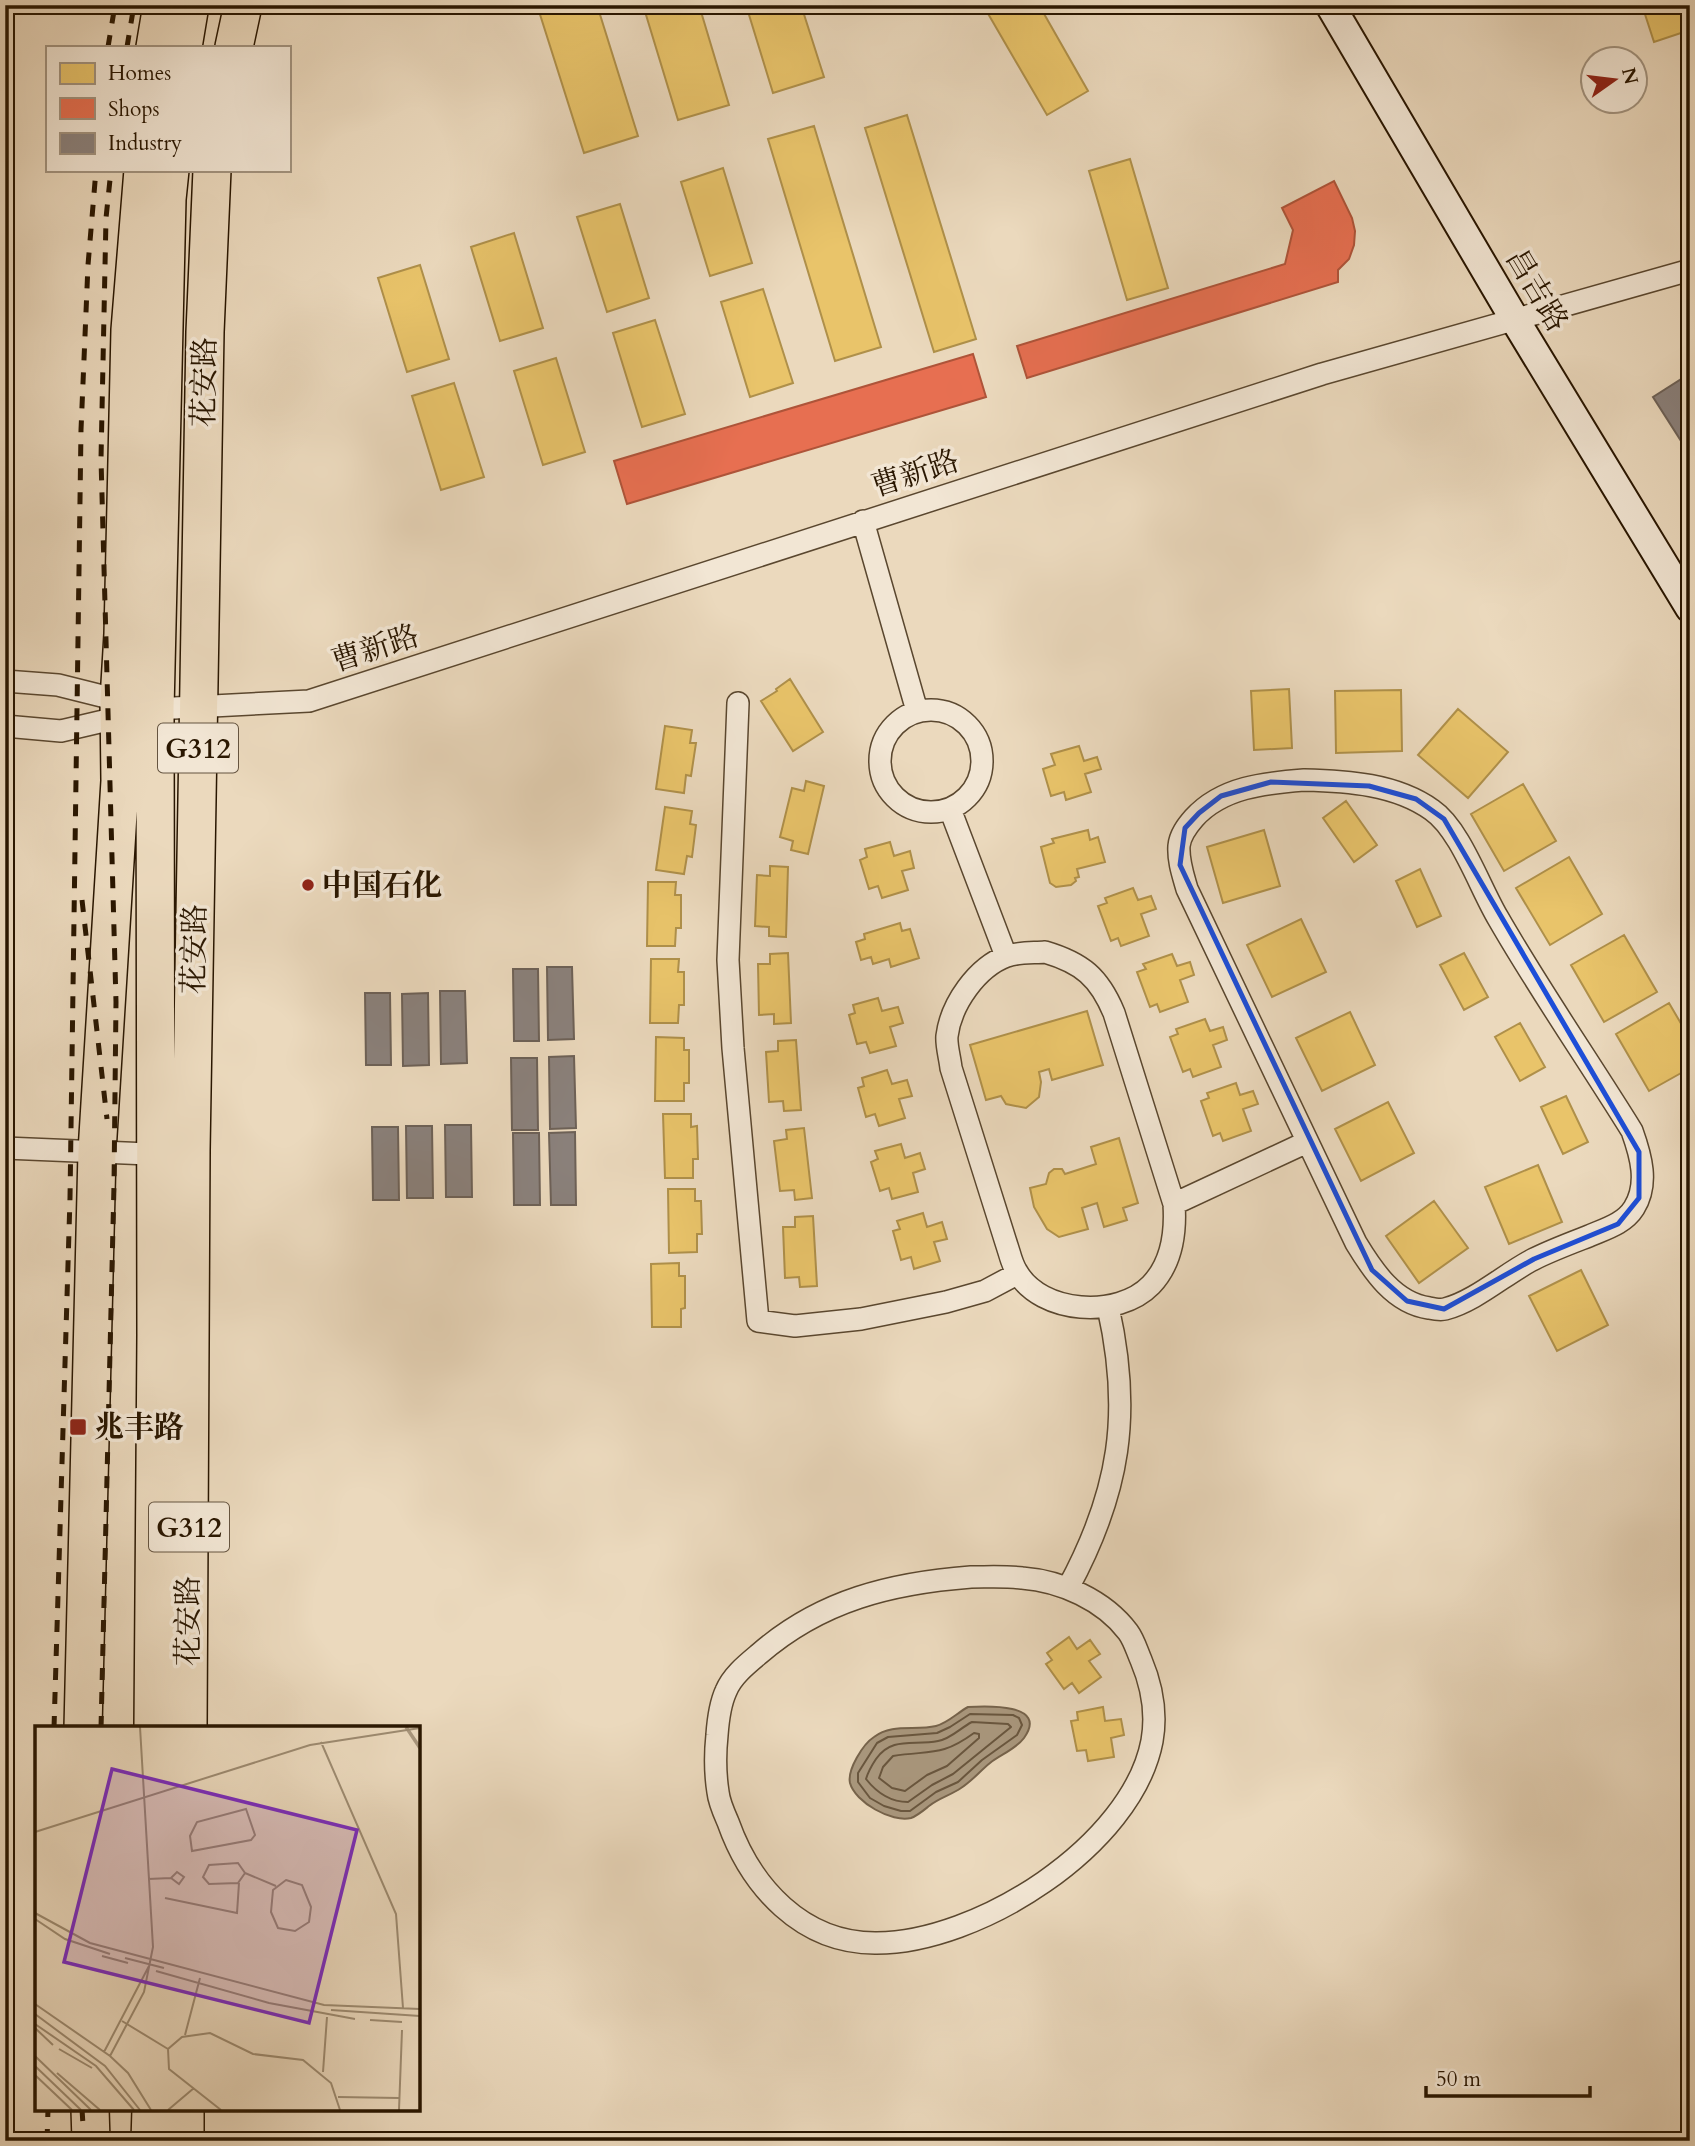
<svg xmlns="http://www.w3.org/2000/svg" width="1695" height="2146" viewBox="0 0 1695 2146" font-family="Cardo,'Noto Serif SC',serif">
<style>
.water{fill:#a9977d;stroke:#76634b;stroke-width:2}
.homes{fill:#e9c46a;stroke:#af904a;stroke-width:2}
.shops{fill:#e76f51;stroke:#ae5439;stroke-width:2}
.industry{fill:#8a817c;stroke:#6d6157;stroke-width:2}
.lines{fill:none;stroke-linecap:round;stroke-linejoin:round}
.shore{stroke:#69563e;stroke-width:2}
.street-casing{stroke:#5a472f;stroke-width:24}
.secondary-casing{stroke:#291600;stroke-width:32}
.highway-casing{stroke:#291600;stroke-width:40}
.street{stroke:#f2e6d4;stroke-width:21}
.secondary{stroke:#f2e6d4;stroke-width:28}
.highway{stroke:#ebd9bd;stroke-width:37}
.rail{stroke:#291600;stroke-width:5;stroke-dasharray:12 12;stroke-linecap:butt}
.marked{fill:none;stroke:#1d4ed8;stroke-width:5;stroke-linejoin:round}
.poi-dot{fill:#8f2418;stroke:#f2e6d4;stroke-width:2.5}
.labels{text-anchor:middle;stroke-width:7;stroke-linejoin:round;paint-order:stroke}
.shield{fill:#f2e6d4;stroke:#655440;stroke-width:2}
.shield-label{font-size:28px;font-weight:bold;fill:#291600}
.street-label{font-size:30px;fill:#291600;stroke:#f2e6d4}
.poi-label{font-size:30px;font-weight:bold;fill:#291600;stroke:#f2e6d4;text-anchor:start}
.inset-river{fill:none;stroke:#a9977d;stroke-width:3.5}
.inset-road{fill:none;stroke:#9d8b71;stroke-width:2}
.view{fill:#7b2cbf;fill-opacity:0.15;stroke:#7b2cbf;stroke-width:3.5}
.inset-edge{fill:none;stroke:#291600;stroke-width:3.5}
</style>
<rect width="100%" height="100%" fill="#ebd9bd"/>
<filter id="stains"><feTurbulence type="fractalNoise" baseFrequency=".00286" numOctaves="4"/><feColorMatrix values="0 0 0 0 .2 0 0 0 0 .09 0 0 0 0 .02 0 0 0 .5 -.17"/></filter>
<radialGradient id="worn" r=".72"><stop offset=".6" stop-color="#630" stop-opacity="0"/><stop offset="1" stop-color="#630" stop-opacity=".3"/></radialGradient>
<path class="water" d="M968 1707C986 1706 1049 1703 1024 1738 1016 1749 1000 1755 990 1763 980 1771 972 1781 961 1788 951 1795 939 1798 929 1806 924 1810 917 1816 911 1818 892 1823 855 1802 850 1783 847 1770 863 1744 874 1737 892 1723 915 1731 936 1726 948 1723 957 1713 968 1707Z"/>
<path class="homes" d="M537 5H597L638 136 584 153Z
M643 5H699L729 105 678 120Z
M746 5H801L824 77 773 93Z
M983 5H1039L1088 91 1047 115Z
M1642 5H1687L1690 12V30L1654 42Z
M907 115 976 339 934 352 865 128Z
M814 126 881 347 835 361 768 139Z
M1130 159 1168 288 1127 300 1089 171Z
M723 168 752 263 710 276 681 182Z
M620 204 649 298 607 312 577 217Z
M514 233 543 328 500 341 471 247Z
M420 265 449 359 407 372 378 278Z
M763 289 793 383 750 397 721 302Z
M655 320 685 414 642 427 613 333Z
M556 358 585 452 543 465 514 371Z
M454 383 484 477 441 490 412 396Z
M790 679 823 732 793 751 761 701 777 691 776 689Z
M1289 689 1292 748 1254 750 1251 691Z
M1401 690 1402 751 1336 753 1335 691Z
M1458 709 1508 752 1468 798 1418 755Z
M665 726 692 730 690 743H696L691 776 686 775 684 793 656 789Z
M1079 746 1084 761 1097 757 1101 769 1085 774 1091 792 1066 800 1064 792 1051 796 1043 769 1055 765 1051 754Z
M806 781 824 786 808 854 791 850 793 841 780 837 792 788 804 791Z
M1523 784 1556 841 1504 871 1471 814Z
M1346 801 1377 845 1354 862 1323 818Z
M665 807 692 811 690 824 696 825 692 857 687 856 684 874 656 870Z
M1088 830 1090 840 1098 837 1105 862 1077 869 1079 877 1075 878 1076 881 1071 885 1056 887 1050 883 1041 847 1054 843 1052 839Z
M1264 830 1280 886 1223 903 1207 847Z
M890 842 894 856 910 851 914 868 902 871 908 890 882 898 878 886 869 889 860 860 867 857 865 849Z
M1569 857 1602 914 1550 945 1516 888Z
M770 866 788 867 786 937 769 936V927L755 926 757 875 770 876Z
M1420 869 1441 916 1417 927 1396 881Z
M648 882H676L675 895H681V928H676L675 946H647Z
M1133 888 1138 900 1151 896 1156 909 1141 914 1149 936 1121 946 1118 938 1111 941 1098 906 1107 903 1105 898Z
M1301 919 1326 972 1272 997 1247 945Z
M900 923 902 931 910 929 919 958 891 967 889 959 873 964 871 957 861 960 856 942 865 939 864 934Z
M1624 935 1657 992 1604 1022 1571 965Z
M788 953 791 1023 774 1024V1014L759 1015 758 964H770V954Z
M1464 953 1488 997 1464 1010 1440 965Z
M1172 954 1177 966 1190 962 1194 975 1180 980 1188 1002 1160 1012 1157 1004 1150 1007 1137 972 1146 969 1143 964Z
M651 959H679L678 972H684V1005H679L678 1023H650Z
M878 998 882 1011 898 1007 903 1023 890 1027 896 1046 870 1053 866 1042 857 1044 849 1015 855 1013 853 1005Z
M1669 1003 1690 1039V1068L1649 1091 1616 1034Z
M1087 1011 1103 1065 1052 1080 1049 1069 1039 1072 1041 1082 1039 1097 1026 1108 1006 1104 1001 1096 986 1100 970 1045Z
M1350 1012 1375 1065 1322 1091 1296 1038Z
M1205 1019 1210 1031 1223 1027 1227 1040 1213 1045 1221 1067 1193 1077 1190 1069 1183 1072 1170 1037 1178 1034 1176 1029Z
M1520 1023 1545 1067 1520 1081 1495 1037Z
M656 1037 684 1038V1050H689V1083H684V1101H655Z
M796 1040 801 1110 784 1111 783 1101 769 1102 766 1052 778 1051V1041Z
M887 1070 892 1084 907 1080 912 1096 899 1099 905 1118 879 1126 875 1114 866 1117 858 1088 864 1086 862 1078Z
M1236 1083 1240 1095 1253 1091 1258 1104 1243 1109 1251 1131 1223 1141 1220 1133 1213 1136 1201 1101 1209 1098 1207 1093Z
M1566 1096 1588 1142 1563 1154 1541 1107Z
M1388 1102 1414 1153 1361 1181 1335 1129Z
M663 1114H691V1127L697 1126 698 1159H693V1178H665Z
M804 1128 812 1198 795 1200 794 1190 780 1191 774 1141 787 1139 786 1130Z
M1119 1138 1138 1203 1123 1208 1127 1220 1104 1227 1097 1203 1082 1208 1088 1229 1059 1237 1047 1229 1034 1207 1030 1188 1046 1184 1049 1173 1054 1169H1062L1065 1174 1096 1164 1091 1147Z
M901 1144 905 1158 920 1153 925 1169 913 1173 918 1192 892 1199 889 1188 880 1191 871 1162 878 1159 875 1151Z
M1538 1165 1562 1222 1509 1244 1485 1187Z
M668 1189H695V1201H701L702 1234H697V1252L669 1253Z
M1434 1201 1468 1248 1419 1283 1386 1236Z
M923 1213 927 1227 942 1222 947 1239 934 1242 940 1261 914 1269 911 1257 901 1260 893 1231 900 1229 897 1221Z
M813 1216 817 1286 800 1287 799 1277 785 1278 783 1227H795V1217Z
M679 1263V1276H685V1308L681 1309V1327H652L651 1264Z
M1581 1270 1608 1325 1557 1351 1529 1296Z
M1069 1637 1077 1649 1090 1640 1100 1654 1089 1661 1101 1677 1079 1693 1072 1683 1064 1689 1046 1664 1052 1660 1047 1653Z
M1103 1707 1105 1721 1121 1719 1124 1735 1111 1738 1114 1757 1088 1761 1086 1750 1077 1751 1071 1721 1078 1720 1077 1712Z"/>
<path class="shops" d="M1334 181 1352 218 1355 231 1354 245 1349 259 1338 270V282L1027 378 1017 346 1285 264 1293 230 1282 208Z
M973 354 986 397 627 504 614 461Z"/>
<path class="industry" d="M1683 378 1690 389V455L1653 397Z
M547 967H572L574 1039 548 1040Z
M513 969H538L539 1041H514Z
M440 991H465L467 1063 441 1064Z
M365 993H390L391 1065H366Z
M428 993 429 1065 403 1066 402 994Z
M574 1056 576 1128 550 1129 549 1057Z
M511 1058H537L538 1130H512Z
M445 1125H471L472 1197H446Z
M406 1126H432L433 1198H407Z
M372 1127H398L399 1200H373Z
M575 1132 576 1205H551L549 1133Z
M513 1133H539L540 1205H514Z"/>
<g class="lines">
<path class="shore" d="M970 1714 1013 1715 1019 1718 1022 1725 1017 1735 982 1760 958 1782 936 1792 910 1811H901L884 1806 870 1798 858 1782V1773L877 1743 888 1737 937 1733 950 1727Z
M972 1722 1008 1724 1011 1727 953 1774 932 1785 908 1802C890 1802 877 1793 866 1779 868 1772 872 1765 876 1759 892 1736 914 1746 938 1741 951 1739 960 1728 972 1722Z
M974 1733 979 1734V1738L947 1766 927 1775 905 1791 892 1788 879 1778 883 1767 893 1756C931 1750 941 1757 974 1733Z"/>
<g class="street-casing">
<path id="street" d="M863 521 917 711
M5 681 58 685 126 702
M738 703 728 960 733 1048 758 1321 795 1326 861 1319 946 1302 985 1291 1017 1274
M880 761a51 51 0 1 1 102 0a51 51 0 1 1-102 0Z
M5 726 61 731 155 709 309 701 1322 374 1690 270
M1304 780C1347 781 1396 784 1432 810 1460 829 1480 888 1498 918 1540 991 1588 1060 1632 1131 1641 1156 1649 1184 1634 1208 1624 1224 1605 1229 1589 1236 1571 1243 1552 1250 1534 1259 1506 1273 1476 1301 1445 1309 1441 1310 1434 1309 1429 1308 1394 1303 1373 1271 1356 1243L1187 889C1183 875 1178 861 1179 846 1180 835 1187 826 1194 818 1222 787 1265 783 1304 780Z
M950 809 1006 956
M1045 952C1082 963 1099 977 1114 1013L1174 1204C1176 1233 1172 1263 1151 1285 1118 1319 1041 1314 1017 1272 1013 1266 1011 1259 1009 1252L951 1068C950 1058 946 1045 947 1036 951 1004 977 967 1007 956 1019 952 1033 953 1045 952Z
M5 1148 149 1154
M1174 1204 1307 1142
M971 1577C988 1577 1006 1576 1022 1578 1061 1581 1104 1600 1128 1632 1134 1640 1137 1651 1141 1660 1152 1686 1157 1713 1152 1741 1132 1846 977 1944 875 1943 802 1943 751 1887 728 1822 724 1813 719 1802 718 1792 715 1773 715 1754 717 1735 718 1721 720 1704 726 1691 732 1676 747 1664 759 1654 821 1600 892 1583 971 1577Z
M1068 1588C1120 1492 1132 1413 1108 1307"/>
</g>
<g class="secondary-casing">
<path id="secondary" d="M1330 5 1515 320 1690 608"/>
</g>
<g class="highway-casing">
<path id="highway" d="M155 47 162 5
M183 47 190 5
M234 47 243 5
M83 1728 97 1152 120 781 119 700 123 634 130 330 143 170
M153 1728 156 1335 155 709 167 199 170 170
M188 1728 191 1150 205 332 212 170
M90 2109 91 2141
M150 2141 151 2109
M185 2141V2109"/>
</g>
<use href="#street" class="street"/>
<use href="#secondary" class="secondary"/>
<use href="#highway" class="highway"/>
<path class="rail" d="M108 47 115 5
M127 47 134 5
M82 900 107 1119
M54 1728 70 1198 81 430 88 265 96 170
M101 1728 114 1185 116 1002 101 459 106 218 111 170
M82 2109 84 2141
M47 2141 48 2109"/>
</g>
<path class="marked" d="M1271 782 1369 786 1416 799 1444 819 1639 1152V1198L1618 1224 1534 1259 1444 1309 1407 1301 1372 1270 1180 865 1185 828 1199 813 1221 796Z"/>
<g class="poi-dot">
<circle cx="308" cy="885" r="7"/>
<rect x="69" y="1418" width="18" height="18" rx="3.5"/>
</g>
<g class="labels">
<g class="shield">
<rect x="158" y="723.5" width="80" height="49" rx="5"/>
<rect x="149" y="1502.5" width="80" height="49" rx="5"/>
</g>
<g class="shield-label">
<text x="198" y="758">G312</text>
<text x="189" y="1537">G312</text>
</g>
<g class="street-label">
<text transform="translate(1537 290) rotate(59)" y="10">昌吉路</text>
<text transform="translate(204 382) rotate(-89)" y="10">花安路</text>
<text transform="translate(915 473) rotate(-18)" y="10">曹新路</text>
<text transform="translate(375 648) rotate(-18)" y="10">曹新路</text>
<text transform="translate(194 949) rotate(-89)" y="10">花安路</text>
<text transform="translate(188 1621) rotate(-90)" y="10">花安路</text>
</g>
<g class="poi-label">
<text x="322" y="895">中国石化</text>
<text x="94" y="1437">兆丰路</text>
</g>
</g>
<g transform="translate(35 1726)">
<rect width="385" height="385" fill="#ebd9bd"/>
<path class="inset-river" d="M371 1 385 22"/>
<path class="inset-road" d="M286 16 361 188 368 282M211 83 220 109 216 114 157 125 155 110 162 96ZM0 106 275 19 385 2M203 137 210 147 203 157 174 158 168 151 174 139ZM210 147 241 160M113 153 136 152 142 146 149 151 144 158 136 152M251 154 267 159 276 181 274 196 260 205 243 202 236 186 238 164ZM130 172 202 187 204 157M0 187 55 217 289 279 385 283M0 193 30 213 75 228M67 230 93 237M90 232 129 242M121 245 234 277 320 293M0 278 75 330 93 347 116 384M296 284 385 290M0 288 70 340 105 384M335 294 367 296M87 295 133 323M0 298 61 340 99 384M0 302 18 319M150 309 165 252M24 323 57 342M69 326 114 240M0 330 56 384M75 330 109 266 118 221 105 1M0 340 46 384M288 346 292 291M22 347 65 384M0 349 37 384M303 371 364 372M133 384 159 362M186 384 134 343 133 323 147 311 175 307 218 328 268 334 296 357 305 384M364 384 367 304"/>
<path class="view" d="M77 43 322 104 274 297 29 236Z"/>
<rect width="385" height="385" class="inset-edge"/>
</g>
<rect width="1695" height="2146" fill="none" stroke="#ebd9bd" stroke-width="28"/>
<rect x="7" y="7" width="1681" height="2132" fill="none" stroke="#291600" stroke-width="3.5"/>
<rect x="14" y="14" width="1667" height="2118" fill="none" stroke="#291600" stroke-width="2"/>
<rect x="46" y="46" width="245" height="126" fill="#f2e6d4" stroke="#a2937f" stroke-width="2"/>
<rect x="60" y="63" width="35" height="21" fill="#e9c46a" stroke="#a2937f" stroke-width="2"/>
<text x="108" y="80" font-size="21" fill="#291600">Homes</text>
<rect x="60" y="98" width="35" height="21" fill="#e76f51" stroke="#a2937f" stroke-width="2"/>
<text x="108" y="116" font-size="21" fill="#291600">Shops</text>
<rect x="60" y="133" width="35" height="21" fill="#8a817c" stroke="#a2937f" stroke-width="2"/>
<text x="108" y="150" font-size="21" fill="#291600">Industry</text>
<g transform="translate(1614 80) rotate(76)"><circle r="33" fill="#f2e6d4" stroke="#a2937f" stroke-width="2"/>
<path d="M0-5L12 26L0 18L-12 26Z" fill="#8f2418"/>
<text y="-10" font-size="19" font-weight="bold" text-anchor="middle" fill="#291600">N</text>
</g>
<path d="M1426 2086v10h164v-10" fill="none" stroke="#291600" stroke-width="3.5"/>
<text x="1436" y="2086" font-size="21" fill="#291600" stroke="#f2e6d4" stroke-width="5" paint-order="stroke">50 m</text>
<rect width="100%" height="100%" filter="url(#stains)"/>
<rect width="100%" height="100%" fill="url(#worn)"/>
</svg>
